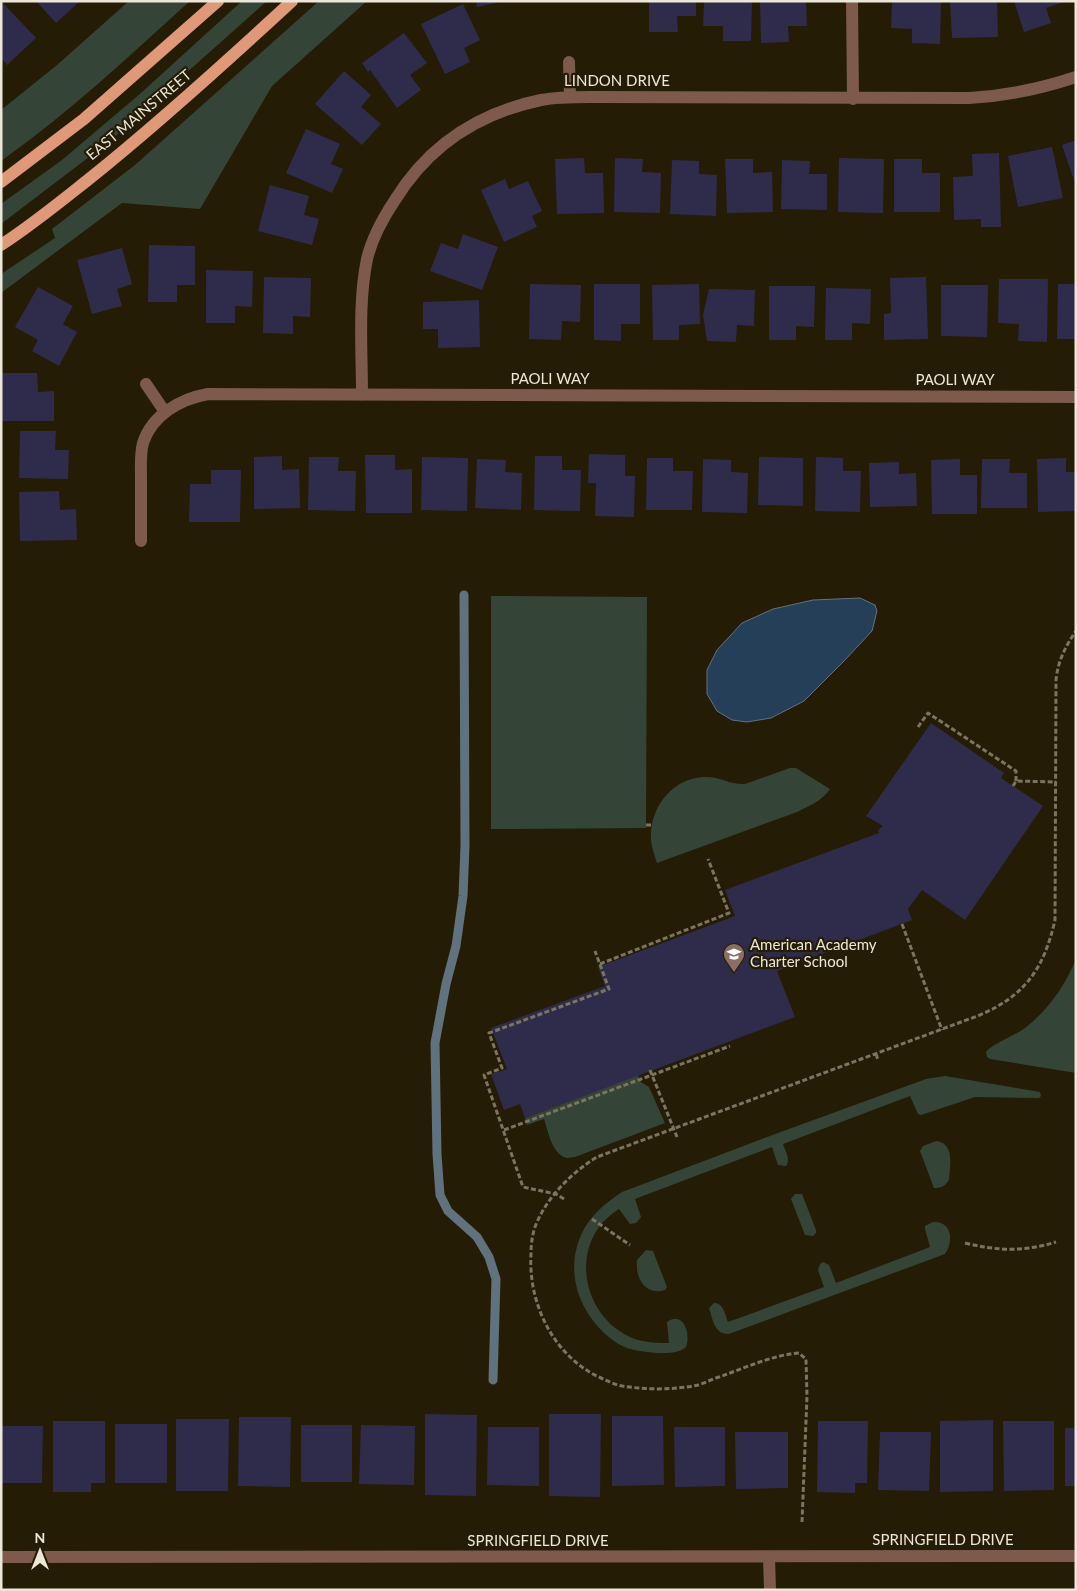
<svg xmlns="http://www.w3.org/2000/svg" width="1077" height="1591" viewBox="0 0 1077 1591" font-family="Lato,sans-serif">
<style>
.green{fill:#344537}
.water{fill:#253f58;stroke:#61727f}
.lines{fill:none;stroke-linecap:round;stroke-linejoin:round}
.stream{stroke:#61727f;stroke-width:9}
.building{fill:#2f2c4b}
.path{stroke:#7b7560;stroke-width:3;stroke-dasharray:5 2.5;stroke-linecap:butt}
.street{stroke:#7d5a4b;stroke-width:12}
.primary{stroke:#df9878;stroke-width:12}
.labels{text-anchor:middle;stroke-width:4.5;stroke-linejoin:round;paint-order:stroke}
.street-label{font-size:15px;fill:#ece8d9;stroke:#241c04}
.poi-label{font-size:15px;fill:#ece8d9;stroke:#241c04;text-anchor:start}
</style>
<rect width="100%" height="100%" fill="#241c04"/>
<path class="green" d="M129 1H190C129 56 69 113 1 161V110L57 65Z
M242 1H267L110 141 1 224V204L62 160 141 93Z
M319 1H367L272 86 200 209 122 203 1 293V274L55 238 52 229 135 165Z
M491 596 647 597 646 828 491 829Z
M790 768H796L830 789C822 801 809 806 797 812L657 863C654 853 650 843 651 833 652 804 675 778 704 777 719 776 731 785 745 784Z
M1076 959V1073L990 1059 987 1057 986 1052C991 1044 1016 1035 1025 1028 1048 1010 1065 986 1076 959Z
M638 1075 641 1082 649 1087 665 1123 575 1157C574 1157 567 1158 567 1158 552 1155 548 1131 544 1119L527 1125 525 1118Z
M945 1076 1040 1092 1041 1096 1039 1098 975 1097 921 1115 918 1114 910 1096 783 1144C785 1151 791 1159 786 1166L778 1165 772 1147 635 1199 641 1217 636 1223 630 1224 619 1209C610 1215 603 1221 597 1230 575 1264 588 1311 621 1332 635 1342 653 1343 669 1343L667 1322C684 1310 691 1335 686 1347 678 1354 667 1353 657 1353 647 1352 636 1351 627 1348 614 1343 603 1333 594 1322 573 1295 567 1261 584 1229 593 1213 607 1202 622 1192L767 1137 926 1079Z
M936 1141C955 1143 950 1166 949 1179 946 1186 941 1188 934 1188L920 1151 923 1146Z
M795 1194H802L816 1230V1233L813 1236 805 1235 791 1199Z
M933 1222C952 1221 954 1241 945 1254L729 1334C714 1334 713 1320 709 1308L714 1303C724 1303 725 1315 728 1322L824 1287 818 1270 820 1264 823 1262 829 1265 836 1283 930 1247 925 1229V1226Z
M646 1250 653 1251 667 1287 665 1290C645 1296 635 1278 637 1260Z"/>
<path class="water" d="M860 598 875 605 877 611 872 631 844 661 804 701 771 718 747 722 732 720 717 711 707 694V670L717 650 742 623 773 609 813 600Z"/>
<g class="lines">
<path class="stream" d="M464 595 465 846 463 896 456 946 446 984 435 1043 437 1154 440 1195 448 1211 477 1237 489 1257 496 1279 493 1380"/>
</g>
<path class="building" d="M1 1 36 38 7 65 1 58Z
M36 1H80L56 23Z
M476 1H500V2L477 7Z
M649 1H696V16H677L678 32H649Z
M704 1H752L751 41H723V26H703Z
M760 1H806L807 26H788L789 42 761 43Z
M892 1H941L940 44 912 43V29L891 28Z
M950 1H997L998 37 952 38Z
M1014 1H1064V2L1046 8 1051 23 1024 32Z
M463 4 480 40 464 48 470 62 445 74 421 24Z
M404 33 427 63 410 75 421 90 397 108 370 70 368 72 362 63Z
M344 71 371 95 361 107 381 124 362 145 315 104Z
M306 129 340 144 331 164 343 169 332 193 286 173Z
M1076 140V183H1075L1062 145Z
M1052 147 1063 198 1018 207 1008 156Z
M999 153 1001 227H981V219L954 220 953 177 973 176 972 154Z
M584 158 585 173H603L604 213 557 214 555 159Z
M615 158 643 159 642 172 661 173 660 213 614 212Z
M839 158 884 159 883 213 838 212Z
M725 159H753V173L772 172 773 212 727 213Z
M894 159H922V173H940V212H894Z
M672 160 699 161V174L717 175 716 216 670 214Z
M782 160 810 161 809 174H827V210L781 209Z
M505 179 509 189 528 181 542 211 532 216 537 227 504 242 481 190Z
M270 185 309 196 304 215 319 219 312 245 258 231Z
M463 234 498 247 482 290 430 271 441 243 458 249Z
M149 245 195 246V285H177V302H148Z
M122 248 132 284 117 289 122 306 92 314 77 260Z
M206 270 253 271 252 307 235 306V323H206Z
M264 277 311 278 310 317 293 316V334L263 333Z
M926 277 928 339 884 340V314L891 313 890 278Z
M999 279H1048L1047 342 1018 341 1019 324 998 323Z
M530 284 581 285 580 322 562 321 561 340 529 339Z
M594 284H640V324H621V341L594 340Z
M699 284 700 324 679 325V340H653L652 285Z
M1058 284H1076V339H1057Z
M941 285H988L987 337 941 336Z
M769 286H815L814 327 796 326V340H769Z
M38 287 73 306 63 324 77 332 59 366 32 351 38 340 15 327Z
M826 288 871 289 870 324 852 323V340H825Z
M709 289 755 290 754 326 737 325 736 342 707 341 703 315Z
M479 300 480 347 438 348V329H423V302Z
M1 373H37L38 392 54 391V421H1Z
M20 431H56L55 450H69L68 479 19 478Z
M589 454 625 455V476H635L634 517 595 516 596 483H588Z
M365 455H395V470L412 469V513H366Z
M282 456V470L299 469 300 508 254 509V457Z
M535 456H562V470H581L580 511 534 510Z
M309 457H339L338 471H356L355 511 308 510Z
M422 457 468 458 467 511 421 510Z
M759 457 803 458V506L758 505Z
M816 457 843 458V471H861L860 512 815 511Z
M647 458H673V471H693L692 510H646Z
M1066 458V472H1076V511L1038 512 1037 459Z
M477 459 506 460 505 472 522 473 521 510 475 508Z
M703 459 731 460V472L748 473 747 513 702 512Z
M960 459V475H977V514H932L931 460Z
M982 459H1010L1009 473H1027V508H981Z
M899 462V474L916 473 917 506 870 507 869 463Z
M211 470H241L240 522H189L190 484H211Z
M59 491 60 510 76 509 77 540 20 541 19 492Z
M931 723 1004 773 1001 778 1043 806 965 920 922 890 908 909 912 920 777 971 795 1017 525 1118 520 1104 504 1110 491 1074 507 1069 491 1028 605 986 598 967 735 916 725 890 879 833 878 830 883 826 866 816Z
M425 1414 477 1415 476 1496 425 1495Z
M549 1414H601L600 1497 549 1496Z
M612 1416H663L664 1485 612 1486Z
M239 1417H291L290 1487 238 1486Z
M176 1419H229L228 1491H176Z
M993 1420V1491L940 1492V1421Z
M53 1421H105V1483H91V1492H53Z
M818 1421H868L867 1483H855V1493L817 1492Z
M1003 1421H1054V1490L1004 1491Z
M115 1424H167V1483H115Z
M301 1425H352V1482H301Z
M361 1425 415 1426 414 1485 359 1484Z
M1 1426H43L42 1483H1Z
M488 1427H539V1486L487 1485Z
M674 1427H725V1486L675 1487Z
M1065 1428H1076V1486H1065Z
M735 1432H788V1488L736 1489Z
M880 1432H931L929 1491 878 1490Z"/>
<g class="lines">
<path class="path" d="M918 727 928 713 1016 771V781
M1013 786 1016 781 1056 782
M646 825H652
M902 924 942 1030
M600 964 729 913 708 859
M876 1054 878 1060
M650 1070 677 1137
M504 1130 730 1046
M564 1199 556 1194 523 1187 484 1075 502 1068 489 1033 609 989 595 951
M592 1219 630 1245
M965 1243C998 1251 1023 1252 1056 1242
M802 1522 807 1396 806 1359 799 1353C772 1355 745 1368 719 1377 712 1379 705 1383 698 1385 674 1390 647 1390 622 1386 615 1385 608 1381 601 1378 554 1357 528 1304 531 1254 531 1245 532 1236 535 1227 546 1198 571 1173 597 1157L980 1015C1026 995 1044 968 1055 920L1056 680C1058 661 1065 647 1076 631"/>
<path class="street" d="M852 1 853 99
M569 62 570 97
M146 384 165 412
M362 395C362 350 358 303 367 259 372 238 383 218 395 200 429 145 478 113 541 100 557 97 574 97 591 97L969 98C1006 96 1040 89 1076 77
M141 541C141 520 141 499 141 478 141 467 140 454 143 443 152 415 180 399 208 394L1076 397
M1 1557 1076 1556
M769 1557 770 1590"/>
<path class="primary" d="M1 182 84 119 218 1
M1 245C32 225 60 202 89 179 159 123 226 62 292 1"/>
</g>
<defs>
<g id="school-pin" transform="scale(1.125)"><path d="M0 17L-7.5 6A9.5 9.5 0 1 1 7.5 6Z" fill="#8d6e63" stroke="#241c04"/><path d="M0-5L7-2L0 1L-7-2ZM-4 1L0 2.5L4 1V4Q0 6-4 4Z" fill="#fff"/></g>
</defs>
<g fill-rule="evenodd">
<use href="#school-pin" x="734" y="954"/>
</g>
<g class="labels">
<g class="street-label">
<text x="617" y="86">LINDON DRIVE</text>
<text transform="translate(139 115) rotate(-40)" y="5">EAST MAINSTREET</text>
<text x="550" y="384">PAOLI WAY</text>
<text x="955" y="385">PAOLI WAY</text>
<text x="943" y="1545">SPRINGFIELD DRIVE</text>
<text x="538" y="1546">SPRINGFIELD DRIVE</text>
</g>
<g class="poi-label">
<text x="750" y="950">American Academy<tspan x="750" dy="17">Charter School</tspan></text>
</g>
</g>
<rect width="1077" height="1591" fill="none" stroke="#ece8d9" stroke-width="5"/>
<g transform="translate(40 1551)" stroke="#241c04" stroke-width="4" paint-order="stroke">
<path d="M0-4L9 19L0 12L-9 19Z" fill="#ece8d9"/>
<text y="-8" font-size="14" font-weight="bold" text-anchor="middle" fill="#ece8d9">N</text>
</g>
</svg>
